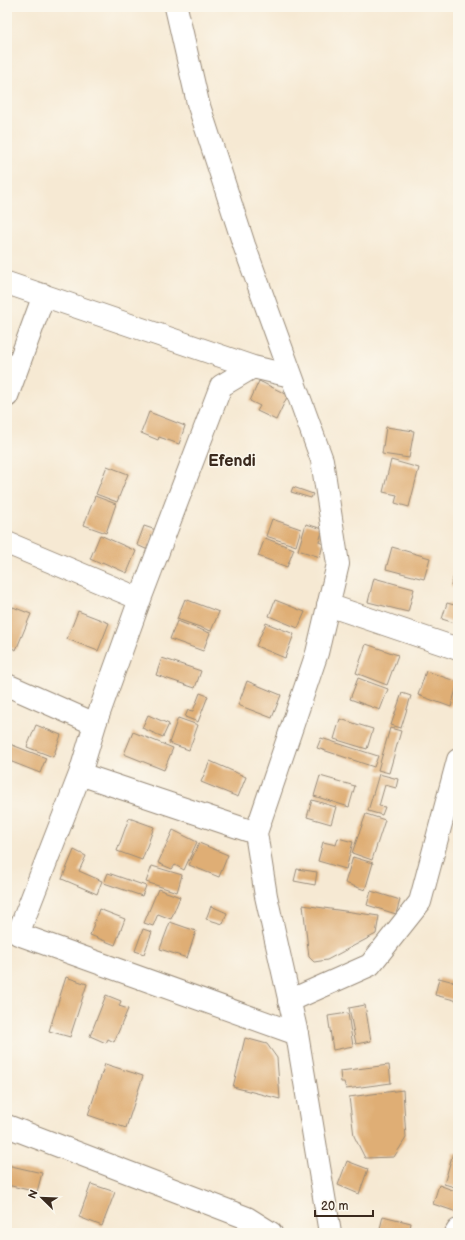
<svg xmlns="http://www.w3.org/2000/svg" width="465" height="1240" viewBox="0 0 465 1240" font-family="'Balsamiq Sans',sans-serif">
<style>
.building{fill:#dfae74}
.lines{fill:none;stroke-linecap:round;stroke-linejoin:round}
.street-casing{stroke:#988a78;stroke-width:24}
.secondary-casing{stroke:#988a78;stroke-width:24}
.street{stroke:#fff;stroke-width:22}
.secondary{stroke:#fff;stroke-width:22}
.labels{text-anchor:middle;stroke-width:3;stroke-linejoin:round;paint-order:stroke}
.district-label{font-size:16px;font-weight:bold;fill:#3b2a1e;stroke:#fbf7ec}
</style>
<rect width="100%" height="100%" fill="#fbf7ec"/>
<filter id="ink" filterUnits="userSpaceOnUse"><feTurbulence type="fractalNoise" baseFrequency=".025" numOctaves="2"/><feDisplacementMap in="SourceGraphic" scale="8" xChannelSelector="R" yChannelSelector="G"/><feConvolveMatrix kernelMatrix="1 2 1 2 8 2 1 2 1" color-interpolation-filters="sRGB"/></filter>
<filter id="wash" filterUnits="userSpaceOnUse"><feTurbulence type="fractalNoise" baseFrequency=".012" numOctaves="4" result="noise"/><feDisplacementMap in="SourceGraphic" scale="16" xChannelSelector="R" yChannelSelector="G"/><feGaussianBlur stdDeviation="0.9" result="paint"/><feColorMatrix in="noise" values="0 0 0 0 0 0 0 0 0 0 0 0 0 0 0 0 0 1.4 0 .05"/><feComposite in="paint" operator="in"/></filter>
<g filter="url(#wash)">
<rect width="100%" height="100%" fill="#f6e9d3"/>
<g id="blocks">
<path class="building" d="M259 381 288 395 276 420 257 411 260 406 250 401Z
M149 412 185 426 179 444 159 437 158 440 141 433Z
M386 427 414 431 409 458 382 454Z
M391 460 419 468 409 507 395 503 397 495 383 492Z
M107 466 128 474 117 502 96 494Z
M293 487 313 494 311 498 291 492Z
M95 496 116 504 106 533 84 525Z
M272 519 301 529 296 546 266 536Z
M306 524 323 529 319 542 323 544 320 557 298 550Z
M144 526 156 530 148 550 137 545Z
M100 535 136 551 127 573 102 562 101 564 90 559Z
M265 538 294 549 287 567 258 556Z
M392 547 430 558 424 579 386 569Z
M457 564H458V588L451 586Z
M374 578 414 589 408 612 368 602Z
M185 599 219 612 211 631 177 619Z
M275 600 305 612 298 628 269 616Z
M447 603 458 606V624L442 619Z
M13 607 31 614 16 650 7 646V621Z
M78 611 109 623 98 651 67 639Z
M177 621 210 633 203 651 170 639Z
M266 623 294 634 285 658 256 646Z
M366 644 398 655 387 685 356 673Z
M162 658 201 671 195 688 156 675Z
M426 671 458 682 451 707 418 695Z
M358 678 388 689 380 710 350 699Z
M247 681 281 695 272 718 238 705Z
M200 693 208 696 198 722 185 717 188 710 193 711Z
M402 693 411 696 401 728 391 725Z
M148 715 169 724 163 737 142 728Z
M178 718 198 725 189 750 169 743Z
M340 719 373 729 367 749 334 739Z
M36 725 61 735 53 757 27 747Z
M390 728 401 731 389 773 378 770Z
M133 732 173 748 164 770 124 754Z
M321 738 378 756 374 767 317 748Z
M7 743 46 758 40 773 7 760Z
M210 761 246 777 238 797 201 782Z
M379 774 398 779 396 788 385 785 379 806 385 807 382 815 368 811Z
M320 776 355 786 349 807 314 796Z
M312 800 336 807 331 824 307 817Z
M366 814 385 820 372 860 352 853Z
M129 818 154 827 142 860 117 851Z
M173 830 197 842 184 870 175 865 172 869 158 863Z
M338 838 353 842 346 869 318 861 323 842 336 845Z
M199 843 228 855 219 877 189 865Z
M74 850 86 856 79 871 102 881 97 894 62 879Z
M353 857 373 863 365 890 345 883Z
M152 866 182 875 177 892 146 882Z
M297 869 317 872 315 885 294 881Z
M108 873 146 886 142 896 104 883Z
M158 889 180 897 171 919 158 914 153 926 144 923Z
M371 891 400 900 396 914 367 905Z
M303 905 379 916 376 934 327 960 314 962 309 957Z
M211 906 227 913 223 924 206 919Z
M99 909 125 919 115 945 90 935Z
M170 922 196 931 187 958 160 949Z
M143 929 152 932 144 954 135 951Z
M66 977 87 984 70 1037 49 1031Z
M439 978 458 983V1001L435 995Z
M106 995 121 1001 119 1006 128 1009 114 1042 108 1039 106 1043 90 1036Z
M365 1005 371 1041 356 1044 349 1008Z
M348 1013 353 1046 333 1050 328 1016Z
M245 1038 267 1044 277 1058 280 1099 233 1087Z
M105 1064 143 1076 126 1128 88 1115Z
M389 1065 391 1083 346 1089 344 1082H341L340 1071Z
M403 1090 406 1138 394 1157 365 1158 354 1136 349 1097Z
M453 1153 458 1155V1188L444 1184Z
M347 1161 368 1169 359 1194 338 1185Z
M7 1165 42 1173 37 1192 7 1185Z
M91 1184 115 1192 102 1226 79 1217Z
M439 1185 458 1192 457 1212 433 1204Z
M383 1216 411 1223 409 1233H379Z"/>
</g>
</g>
<g filter="url(#ink)">
<use href="#blocks" fill-opacity="0" stroke="#988a78" stroke-width="1"/>
<g class="lines">
<g class="street-casing">
<path id="street" d="M7 283 253 367
M291 376 253 367 221 386 140 599 95 724 80 774 18 934 297 1034
M7 396 44 295
M7 543 140 599
M328 605 458 649
M7 685 95 724
M80 774 256 833
M289 1001 370 965 420 902 458 760
M7 1126 247 1218 271 1233
M456 1233 458 1230"/>
</g>
<g class="secondary-casing">
<path id="secondary" d="M176 7 198 103 244 245 322 460 338 564 317 653 256 833 266 896 297 1034 330 1233"/>
</g>
<use href="#street" class="street"/>
<use href="#secondary" class="secondary"/>
</g>
</g>
<g class="labels">
<g class="district-label">
<text x="232" y="466">Efendi</text>
</g>
</g>
<rect width="465" height="1240" fill="none" stroke="#fbf7ec" stroke-width="24"/>
<g transform="translate(42 1198) rotate(293)" stroke="#fbf7ec" stroke-width="3" paint-order="stroke">
<path d="M0-3L7 15L0 10L-7 15Z" fill="#3b2a1e"/>
<text y="-6" font-size="11" font-weight="bold" text-anchor="middle" fill="#3b2a1e">N</text>
</g>
<path d="M315 1210v6h58v-6" fill="none" stroke="#3b2a1e" stroke-width="2"/>
<text x="321" y="1210" font-size="12" fill="#3b2a1e" stroke="#fbf7ec" stroke-width="3" paint-order="stroke">20 m</text>
</svg>
